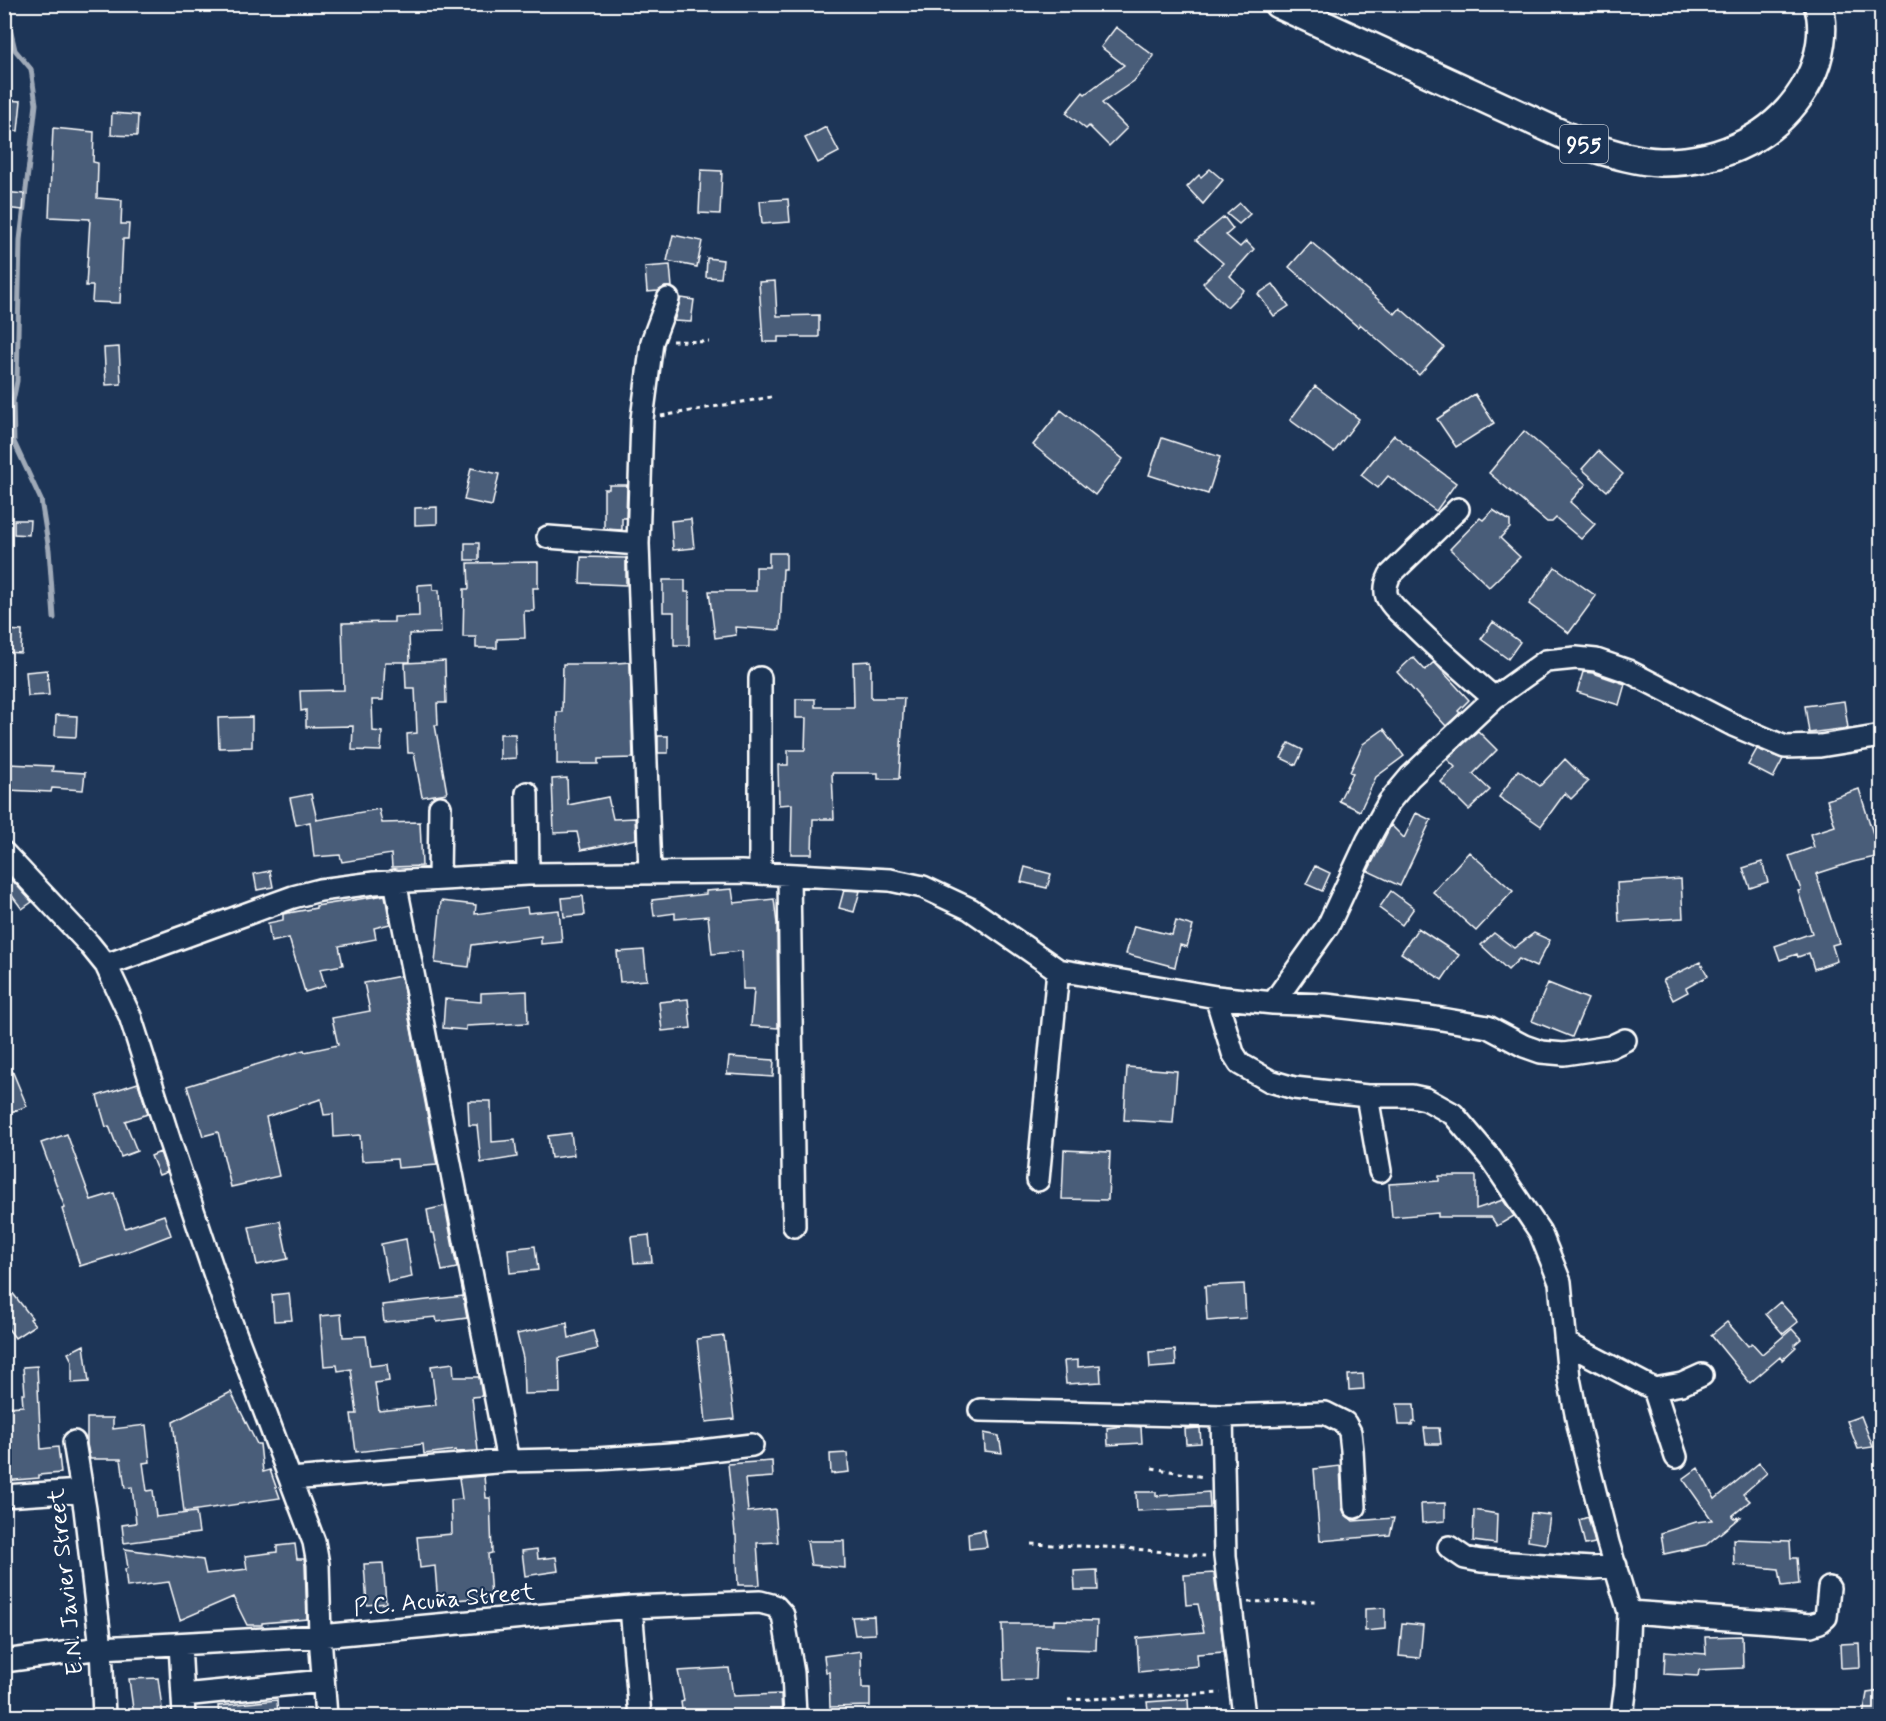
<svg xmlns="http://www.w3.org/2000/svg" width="1886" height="1721" viewBox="0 0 1886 1721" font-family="Mynerve,sans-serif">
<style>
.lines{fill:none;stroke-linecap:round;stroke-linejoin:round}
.stream{stroke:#a0aab8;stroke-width:5}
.building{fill:#4a5d79;stroke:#fff;stroke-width:1.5}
.minor-casing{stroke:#fff;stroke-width:26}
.major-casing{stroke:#fff;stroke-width:32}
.path{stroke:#fff;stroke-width:3;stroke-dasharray:4.5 4.5;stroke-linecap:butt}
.minor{stroke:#1d3557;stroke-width:21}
.major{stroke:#1d3557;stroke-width:27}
.labels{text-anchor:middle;stroke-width:4.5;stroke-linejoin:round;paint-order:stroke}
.shield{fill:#1d3557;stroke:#bbc2cd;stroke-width:1.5}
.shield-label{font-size:22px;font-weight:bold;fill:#fff}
.street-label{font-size:24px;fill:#fff;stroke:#1d3557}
</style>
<rect width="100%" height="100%" fill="#1d3557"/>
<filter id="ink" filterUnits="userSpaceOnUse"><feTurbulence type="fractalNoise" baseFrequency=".0167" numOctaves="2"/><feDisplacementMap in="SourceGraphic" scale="12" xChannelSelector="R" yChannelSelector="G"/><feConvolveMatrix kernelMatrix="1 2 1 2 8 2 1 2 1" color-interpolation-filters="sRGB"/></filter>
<g filter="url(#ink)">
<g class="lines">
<path class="stream" d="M4 25 9 24 15 50 31 69 36 104 20 240 17 381 13 401 14 442 41 500 49 550 54 618"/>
</g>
<path class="building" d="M1116 27 1154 56 1134 81 1102 103 1127 128 1109 146 1089 126 1086 129 1066 113 1083 92 1085 94 1124 65 1101 47Z
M4 100 21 101 18 131 4 130Z
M112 113 138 115 137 136 111 135Z
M826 127 839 152 818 163 805 138Z
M53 128 94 132 93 162 98 163 97 198 122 200 121 224H129L128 239H123L120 303 92 302 93 286H86L90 219 49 217Z
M1210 169 1223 180 1203 204 1187 187 1199 175 1201 177Z
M701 170 722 171 720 214 699 213Z
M4 192 24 194 23 210 4 208Z
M788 199 790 222 762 224 760 201Z
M1240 203 1250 214 1239 224 1227 214Z
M1224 217 1233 229 1226 235 1240 247 1246 241 1254 249 1230 276 1244 290 1227 307 1203 283 1223 263 1196 240Z
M673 235 702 241 697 267 667 261Z
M1311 242 1395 314 1400 308 1444 347 1419 375 1360 324 1358 327 1289 267Z
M707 258 723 260 721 278 706 277Z
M670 265 672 287H665L658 291 647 292 645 267Z
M775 281 777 316 819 315V337H778V342H763L759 282Z
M1273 284 1289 306 1274 316 1258 294Z
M681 298 694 300 691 322 674 321Z
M119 347 121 384 106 385 104 348Z
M1315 386 1359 419 1334 452 1290 420Z
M1475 394 1494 423 1456 447 1437 419Z
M1061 410 1123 459 1095 495 1033 445Z
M1524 431 1586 484 1570 502 1595 524 1581 539 1556 518 1552 522H1547L1489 473Z
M1394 435 1411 448 1410 449 1456 483 1436 511 1388 476 1378 488 1361 475Z
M1162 438 1220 457 1208 494 1149 475Z
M1598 451 1623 474 1607 491 1582 469Z
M471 468 499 474 492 506 464 500Z
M609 485H627L626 518H622V530L604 529V489H609Z
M437 507V524L415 525V508Z
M1493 510 1510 521V528L1500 538 1520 557 1489 587 1450 549 1480 518 1483 520Z
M691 519 694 548 673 550 671 521Z
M14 520H30L29 535 14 534Z
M465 543H479V560H465Z
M769 553H786V569H783L780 630 735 627 736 635 715 638 709 591H756V567H769Z
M581 557 626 558V585L580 583Z
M538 562V588H533L534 611H524L525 638 497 639V648H476V637H463L464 589H469L468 563Z
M1555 567 1596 596 1569 633 1529 604Z
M663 580H685V592H689V645H674V612H663Z
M433 584V590H439L441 633 409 634 410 662H385L383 700H372L373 731 382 732 381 751 352 750 353 726 306 727V710L301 711 300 691 344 690 342 623 394 622V617L419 616 418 585Z
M1493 622 1520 642 1508 659 1481 639Z
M5 630 22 631 21 653 4 652Z
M1413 657 1425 670 1434 662 1469 700 1458 711 1460 713 1446 726 1397 672Z
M445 661 446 703H437L438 725H435L447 793 422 797 414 753H408L407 734 417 733 415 688H406L405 663Z
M871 661V698H904L899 779H878V773H832L834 819H813L812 854H791L792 804 779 805 778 765H788V750H805L806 718H796V699H815V707H854L853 662Z
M630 662 633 758 598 759V764H557V712H562L563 664H602Z
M47 670 49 695 28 696 26 672Z
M1583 672 1593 673 1625 684 1619 705 1577 692Z
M1844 701 1848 728 1809 733 1805 706Z
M56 715 77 716 76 737 55 736Z
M252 717V747L219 748 218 718Z
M1384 729 1404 756 1376 777 1360 811 1339 801 1353 773 1350 772 1363 744Z
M1478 731 1497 750 1473 774 1490 790 1469 810 1441 782 1455 767 1447 759Z
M500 734H515L516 758 500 759Z
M658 736H668V753H658Z
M1289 743 1303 750 1296 765 1281 758Z
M1757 749 1783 759 1773 778 1748 765Z
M1565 759 1588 782 1571 799 1565 793 1541 826 1499 797 1518 770 1540 786Z
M8 764 53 766 52 771 85 773 83 790 52 788 51 792 6 790Z
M567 778 568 805 608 797 613 819 635 818 636 839 581 850 577 832 554 833 552 779Z
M1859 789 1880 856 1853 862 1816 874 1839 943 1832 945 1837 961 1814 969 1809 953 1798 957 1797 954 1780 960 1775 946 1812 933 1798 891 1801 890 1789 856 1814 847 1810 834 1835 826 1827 800Z
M311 794 317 820 379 809 382 823 420 822 422 866 392 867 391 854 342 862 340 855 314 857 310 822 296 825 290 798Z
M1416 813 1431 820 1400 886 1368 871 1391 825 1404 838Z
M1469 852 1513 891 1476 931 1433 892Z
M1762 862 1768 882 1750 888 1743 868Z
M1315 866 1330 873 1322 891 1306 884Z
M1025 867 1051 874 1047 888 1021 882Z
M270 871 273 887 257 890 254 874Z
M9 877 32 902 22 909 4 885V879Z
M1681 879 1683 918 1619 922 1617 883Z
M732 889 734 903 774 899 777 924 778 1028 751 1026 754 989H743L742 951 712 954 708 916 675 919V913L654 916 652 900 706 894V891Z
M844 890 860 891 854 912 839 908Z
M1391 891 1414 908 1402 925 1379 908Z
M385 895 390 924 374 928 376 939 339 946 343 965 320 969 325 986 305 992 289 938 271 942 268 923 283 920V914L316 908V906Z
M583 896 585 915 564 917 562 898Z
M441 901 476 905 475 914 527 907 528 913 559 910 562 942 541 944V936L472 945 469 967 435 963Z
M1176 921 1193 926 1187 947 1180 945 1175 967 1126 954 1134 926 1172 935Z
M1418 928 1459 955 1442 980 1401 953Z
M1494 933 1514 948 1534 933 1550 940 1536 967 1519 959 1508 970 1481 945Z
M644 950 647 980 620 982 617 952Z
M1700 962 1708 976 1686 988 1688 992 1673 1000 1663 980Z
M401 976 437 1165 398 1168 397 1159 362 1161 360 1135 334 1137 333 1114 324 1115 321 1099 266 1117 279 1176 231 1187 218 1132 203 1136 187 1086 304 1050 305 1052 338 1045 332 1018 370 1011 364 983Z
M1548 983 1588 999 1572 1037 1532 1021Z
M527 991 528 1023 466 1026V1030L443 1028 445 999 481 1002V993Z
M688 999 691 1028 662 1031 659 1002Z
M4 1051 27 1106 4 1115Z
M729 1057 774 1060 773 1077 727 1074Z
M1127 1067 1177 1071 1173 1123 1124 1120Z
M138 1083 148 1114 125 1121 137 1151 121 1157 109 1126 106 1127 97 1096Z
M468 1101H491L492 1142 515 1140 517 1157 481 1163 477 1125H469Z
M571 1133 574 1155 551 1158 548 1136Z
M67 1134 91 1200 114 1193 125 1228 164 1215 171 1235 132 1250 80 1266 62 1209 65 1208 41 1143Z
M1064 1150 1110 1152 1108 1200 1062 1199Z
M160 1152 167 1172 159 1175 151 1156Z
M1439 1176H1476V1209L1503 1200 1514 1216 1497 1226 1491 1217H1438V1213L1392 1217 1389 1184 1439 1181Z
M445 1206 457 1268 442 1271 434 1233H431L427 1210Z
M280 1221 288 1259 257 1265 249 1227Z
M649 1235 652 1262 634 1263 631 1237Z
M406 1239 412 1277 388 1282 381 1244Z
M535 1246 538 1270 510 1273 508 1249Z
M4 1282 32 1318 30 1319 35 1325 15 1338 4 1323Z
M1244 1284 1246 1318 1207 1321 1205 1286Z
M289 1293 292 1320 274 1321 272 1295Z
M463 1296 467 1318 437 1322 436 1317 384 1322 382 1305Z
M1780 1302 1798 1322 1783 1334 1766 1314Z
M341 1314 343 1337 366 1336 370 1366 387 1364 389 1381 375 1383 379 1411 436 1405 431 1366 453 1363 454 1377H479L482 1396 472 1397 478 1451 456 1452V1450L424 1454 423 1444 356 1452 351 1414H357L351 1369 338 1371 337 1365 324 1366 320 1316Z
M1727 1322 1748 1346 1752 1343 1762 1354 1792 1329 1801 1339 1794 1345 1796 1347 1782 1360 1780 1357 1750 1383 1711 1335Z
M567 1323 569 1338 593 1331 598 1349 559 1358 560 1393 524 1394 523 1358 517 1334Z
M724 1336 734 1419 706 1422 697 1339Z
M84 1345 89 1382 72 1383V1361L68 1353Z
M1175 1350 1176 1366 1150 1368 1149 1352Z
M1078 1360V1367L1100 1365 1101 1382 1066 1384 1064 1361Z
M37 1366 41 1449 58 1447 61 1473 39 1475V1478L4 1481V1407L23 1406 22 1394H25L23 1367Z
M1363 1374 1364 1389 1349 1390 1348 1375Z
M231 1392 257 1444H260L263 1472 270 1470 280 1498 184 1512 173 1422Z
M1397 1404H1414L1415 1422H1413L1412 1425H1399Z
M1861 1416 1873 1447 1858 1449 1847 1421Z
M87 1418H113V1429L146 1425 150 1462 143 1463 147 1491 153 1490 156 1517 196 1512 199 1533 124 1543 122 1525 136 1523 132 1487 125 1488 121 1459H90L87 1444Z
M1124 1426 1141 1427 1142 1443 1108 1445 1107 1428Z
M1200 1428 1201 1443 1186 1444 1185 1429Z
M1424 1428H1439L1441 1444H1426Z
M984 1433 999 1436 1002 1453 985 1451Z
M847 1453 849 1472 831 1474 830 1454Z
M772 1461 773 1477 745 1479 748 1512 775 1509 778 1542 757 1543 760 1585H738L736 1535H735L728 1464Z
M1759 1463 1767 1473 1743 1494 1750 1501 1732 1516 1734 1518 1740 1517 1706 1545 1664 1554 1661 1533 1696 1522 1712 1520 1683 1479 1698 1468 1715 1499Z
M1340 1466 1342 1508 1345 1514 1353 1521 1394 1518 1390 1535 1320 1541 1314 1469Z
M484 1476 486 1498H490L492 1553 488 1554 491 1597 455 1600 456 1604H438L435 1566 420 1568 417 1537 452 1534 451 1500 462 1499 459 1478Z
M1136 1492H1156V1496L1209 1492 1210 1508 1137 1511Z
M1445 1503V1521L1422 1523 1421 1504Z
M1474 1510 1497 1514 1496 1544 1473 1541Z
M1531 1513 1550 1515 1546 1544 1528 1541Z
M1588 1517 1595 1543 1585 1545 1579 1520Z
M984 1530 987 1547 969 1549 968 1533Z
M1733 1539 1790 1541 1791 1558H1797L1799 1584 1782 1586 1779 1569 1734 1565Z
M807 1541H844L845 1568 811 1565Z
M295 1544 297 1559H304L305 1565 307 1619 262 1623V1625H247L233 1597 180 1620 169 1582 127 1587 125 1569 128 1568 125 1549 203 1560 206 1574 247 1569 245 1556 277 1552V1546Z
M537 1549 538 1559 556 1557 558 1571 525 1576 522 1551Z
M383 1563 386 1603 367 1605 364 1564Z
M1097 1570 1098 1590H1075L1074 1571Z
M1214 1573 1224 1652 1197 1654 1198 1666 1139 1672 1137 1638 1204 1632 1198 1604 1186 1605 1184 1575Z
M1385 1608V1629L1365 1631V1609Z
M874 1616 875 1634 855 1635 852 1617Z
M1054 1620 1097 1621 1096 1650 1037 1648 1036 1679 1004 1680 1002 1624H1054Z
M1402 1623 1423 1625 1420 1658 1399 1656Z
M1742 1636 1743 1668 1699 1670 1698 1676 1664 1674 1665 1651 1706 1654 1705 1637Z
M1859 1643 1860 1667 1841 1668 1840 1644Z
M861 1651 862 1688H870V1706L830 1707 829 1672H826L824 1656Z
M729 1668 733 1696 781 1694 782 1716H683L681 1702 684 1701 678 1671Z
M158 1678 163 1716H134L129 1679Z
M1881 1691V1716H1863L1867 1693Z
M1188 1699 1189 1716H1149L1147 1702Z
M277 1700 278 1716H219L218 1706Z"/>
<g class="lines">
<g class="minor-casing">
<path id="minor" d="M1458 509 1390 575C1387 581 1384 589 1387 597 1392 607 1403 616 1412 624 1438 650 1466 674 1494 698
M548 537 638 544
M760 678V873
M527 793 528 874
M4 853 89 944 106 965 130 1016 170 1142 228 1314 314 1542 318 1564 320 1636 326 1716
M650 872 638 544 642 419 652 342 668 299
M789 875 794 1226
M439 879 440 807
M395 881 508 1461
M106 965 293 897 320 890 374 883 528 874 741 872 890 880 923 887 970 909 1058 970 1216 997 1273 1003 1326 1005 1430 1017 1488 1027 1524 1046 1541 1052 1564 1054 1610 1047 1625 1040
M1216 997 1233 1053 1240 1064 1270 1081 1294 1088 1367 1096H1412L1426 1099 1453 1114 1491 1159 1540 1232 1560 1282 1569 1378 1579 1429 1608 1543 1629 1612 1626 1685 1622 1716
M1273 1003 1328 926 1368 840 1389 802 1410 777 1494 698 1546 661 1576 658 1596 660 1628 671 1733 725 1785 747 1820 746 1882 736
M1367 1096 1380 1171
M1038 1180 1058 970
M1566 1343 1654 1389 1676 1457
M1654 1389 1682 1384 1702 1375
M980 1410 1222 1416 1225 1556 1244 1716
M1222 1416 1325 1413 1345 1423 1350 1432 1352 1450 1355 1507
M74 1442 85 1509 101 1648 104 1716
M291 1479 508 1461 597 1459 685 1453 752 1445
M4 1496 81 1491
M1449 1547 1465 1558 1481 1561 1592 1568 1616 1566
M631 1607 640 1716
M1629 1612 1811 1625 1820 1622 1826 1617 1829 1588
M180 1644 184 1716
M4 1661 101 1648 320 1636 631 1607 760 1602 775 1606 783 1615 793 1673 795 1716
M183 1695 323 1681"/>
</g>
<g class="major-casing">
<path id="major" d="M1278 4 1588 146C1611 153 1635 161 1660 162 1721 163 1780 136 1809 80 1820 58 1826 29 1818 4"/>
</g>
<path class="path" d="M672 341 709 342
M661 416 771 397
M1152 1468 1204 1477
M1031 1544 1125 1548 1205 1556
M1248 1602 1319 1601
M1068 1700 1221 1693"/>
<use href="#minor" class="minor"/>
<use href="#major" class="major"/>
</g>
</g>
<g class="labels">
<rect class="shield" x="1560" y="125" width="48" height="38" rx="4.5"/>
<g class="shield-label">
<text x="1584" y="152">955</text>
</g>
<g class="street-label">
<text transform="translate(65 1582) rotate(-96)" y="8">E.N. Javier Street</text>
<text transform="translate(444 1599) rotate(-5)" y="8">P.C. Acuña Street</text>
</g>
</g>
<rect width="1886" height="1721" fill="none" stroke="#1d3557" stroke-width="24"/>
<rect x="12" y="12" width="1862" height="1697" fill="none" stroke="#fff" stroke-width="2" filter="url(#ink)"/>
</svg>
